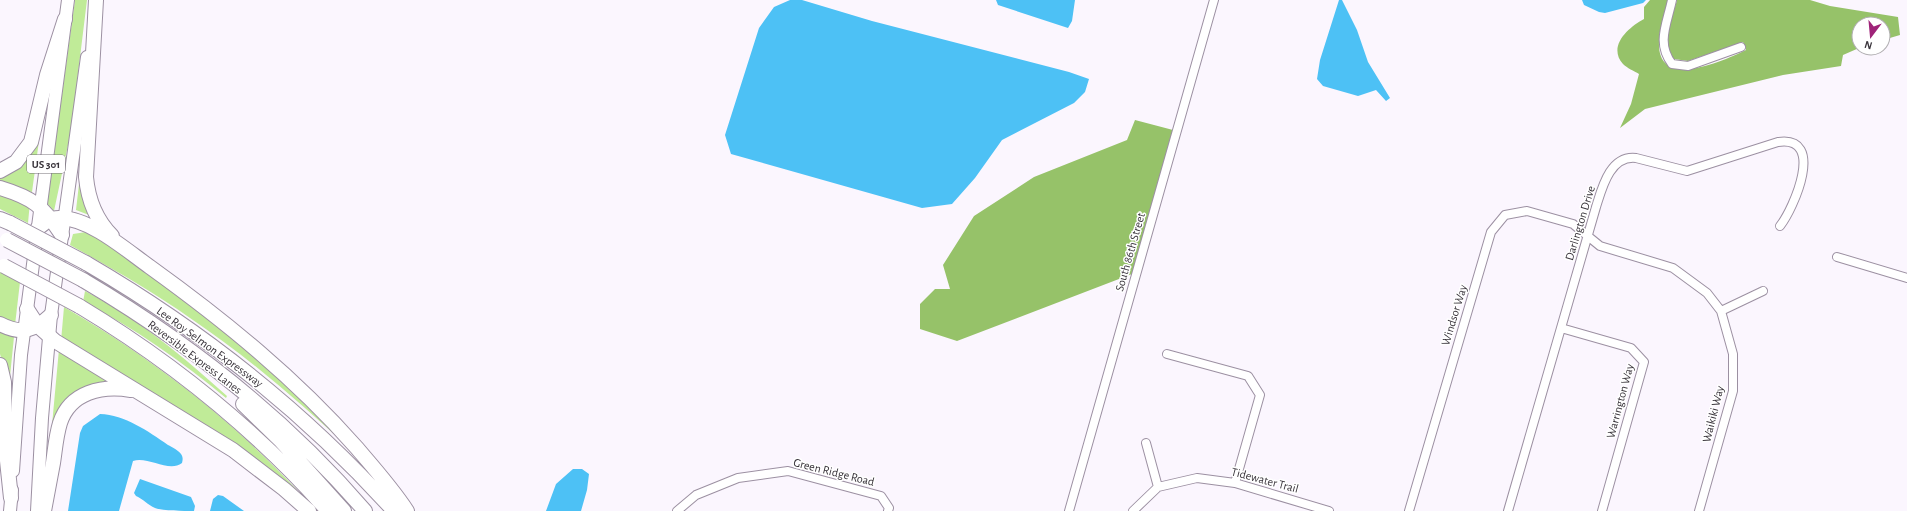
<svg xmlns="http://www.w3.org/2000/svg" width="1907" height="511" viewBox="0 0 1907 511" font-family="'Alegreya Sans',sans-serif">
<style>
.green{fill:#c0eb98}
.forest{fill:#96c269}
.water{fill:#4dc1f5}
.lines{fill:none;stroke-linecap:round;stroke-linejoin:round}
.street-casing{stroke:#9c90a2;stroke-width:10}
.primary-casing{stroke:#9c90a2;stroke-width:14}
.highway-casing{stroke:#9c90a2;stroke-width:16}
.street{stroke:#fff;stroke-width:8}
.primary{stroke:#fff;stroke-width:12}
.highway{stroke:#fff;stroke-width:14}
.highway-bridge-casing{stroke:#9c90a2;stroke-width:16;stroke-linecap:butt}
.highway-bridge{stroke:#fff;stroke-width:14}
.labels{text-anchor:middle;stroke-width:3;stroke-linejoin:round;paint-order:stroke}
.shield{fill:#fff;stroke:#747176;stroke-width:1}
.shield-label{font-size:11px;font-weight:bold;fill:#39343b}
.street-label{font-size:12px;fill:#39343b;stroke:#fff}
</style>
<rect width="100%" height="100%" fill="#fbf6fe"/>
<path class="green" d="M75 0H87L71 131 54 211 47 203Z
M41 126 32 192 0 183V176Z
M79 184H84L94 217 76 210Z
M0 191 30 202 28 223 0 209Z
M86 232 93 233 259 354 352 451C301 403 248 357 190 318 152 291 111 268 70 245L73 234Z
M0 272 20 282 15 325 0 321Z
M85 291C137 318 184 357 227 396L226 398C181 361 135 328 83 302Z
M64 307C149 356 230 418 297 490L294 493 61 341Z
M0 330 14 337 9 386 0 354Z
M59 349 115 381 103 385 56 426 52 425Z"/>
<path class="forest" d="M1650 0H1668C1665 13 1659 29 1659 42 1657 91 1723 61 1746 50L1743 42 1688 61 1674 59C1660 43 1672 19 1677 0H1810L1830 6 1898 17 1900 35 1883 40V24H1859V48L1843 55 1841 66 1783 75 1645 109 1620 128 1631 104 1639 74C1634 71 1627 68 1623 64 1607 46 1629 27 1644 19V7Z
M1135 120 1173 130 1132 274 957 341 920 329V304L935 289H950L943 265 974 216 1034 177 1127 140Z"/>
<path class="water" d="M790 0H802L872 21 1069 72 1089 79 1085 92 1074 103 1002 140 975 178 952 204 922 208 731 154 725 135 759 28 774 7Z
M996 0H1075L1072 21 1068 28 998 5Z
M1339 0H1342L1357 30 1368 62 1390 98 1386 101 1376 90 1358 96 1323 86 1317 79 1320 60Z
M1582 0H1646L1643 3 1605 13 1599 12 1584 5Z
M100 414C125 415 148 431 168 445 172 447 178 450 181 454 183 457 183 459 182 463 169 473 148 456 133 461L119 511H68L80 433 83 426Z
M573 469H582L589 474 587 490 581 511H546L556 484Z
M140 479 191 497 195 506 194 511C183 511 164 511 155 508 148 505 143 499 136 496L134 493Z
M218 495 223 496 244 511H210L213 499Z"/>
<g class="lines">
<g class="street-casing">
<path id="street" d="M1672 0C1667 24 1656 43 1672 64L1688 66 1741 47
M1837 257 1907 278
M1721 311 1763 291
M1561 328 1631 348 1644 362 1602 511
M1167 354 1248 376 1260 395 1235 483
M1146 443 1158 487
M677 511 696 495 738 478 788 471 881 496 889 508 888 511
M1069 511 1214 0
M1133 511 1158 487 1197 478 1235 483 1329 511
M1409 511 1491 232 1505 215 1527 211 1573 224 1600 246 1673 268 1707 293 1721 311 1733 354V391L1699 511
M1508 511 1596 207C1602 188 1610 155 1636 158L1687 171 1778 142C1826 135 1794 208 1780 226"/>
</g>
<g class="primary-casing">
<path id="primary" d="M13 471 21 355 68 0
M10 511 12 490
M37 511 42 418 51 315 87 57"/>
</g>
<g class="highway-casing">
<path id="highway" d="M96 0 86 177C88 199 96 220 112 236
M0 171 16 162 31 142 47 75 65 19
M0 188C33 198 43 206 62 235
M0 219 10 223
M37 229C44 223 51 217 61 218 91 219 126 250 150 267 225 321 295 378 356 447 374 468 392 488 407 511
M86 263C201 330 305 412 394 511
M83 280C188 342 286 419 365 511
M79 306C172 362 256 430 328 511
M27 309 38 326 55 341 233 450 284 489 309 511
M0 324C21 335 34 331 51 315
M0 365 4 382 5 442 11 498
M243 404 281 441 344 511
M44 511C47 495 50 479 53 463 55 450 56 436 60 423 70 392 102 385 131 390"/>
</g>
<use href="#street" class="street"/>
<use href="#primary" class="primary"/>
<use href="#highway" class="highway"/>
<g class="highway-bridge-casing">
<path id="highway-bridge" d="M10 223 86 263
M7 240 83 280
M4 266 79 306"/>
</g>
<use href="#highway-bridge" class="highway-bridge"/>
</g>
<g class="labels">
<rect class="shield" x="27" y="155" width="38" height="18" rx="3"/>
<g class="shield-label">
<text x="46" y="168">US 301</text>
</g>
<g class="street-label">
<text transform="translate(1580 223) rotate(-73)" y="4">Darlington Drive</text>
<text transform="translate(1130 252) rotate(-74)" y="4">South 86th Street</text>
<text transform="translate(1454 315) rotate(-73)" y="4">Windsor Way</text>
<text transform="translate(210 347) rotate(36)" y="4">Lee Roy Selmon Expressway</text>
<text transform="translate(195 357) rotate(37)" y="4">Reversible Express Lanes</text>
<text transform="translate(1620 401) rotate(-75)" y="4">Warrington Way</text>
<text transform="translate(1713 414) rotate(-76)" y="4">Waikiki Way</text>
<text transform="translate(834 472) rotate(14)" y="4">Green Ridge Road</text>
<text transform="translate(1265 480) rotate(15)" y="4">Tidewater Trail</text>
</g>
</g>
<g transform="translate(1871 36) rotate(196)"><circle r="19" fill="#ffffff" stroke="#b0aeb1"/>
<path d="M0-3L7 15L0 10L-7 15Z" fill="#9f2379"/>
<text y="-6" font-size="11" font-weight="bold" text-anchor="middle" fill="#39343b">N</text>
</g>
</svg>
